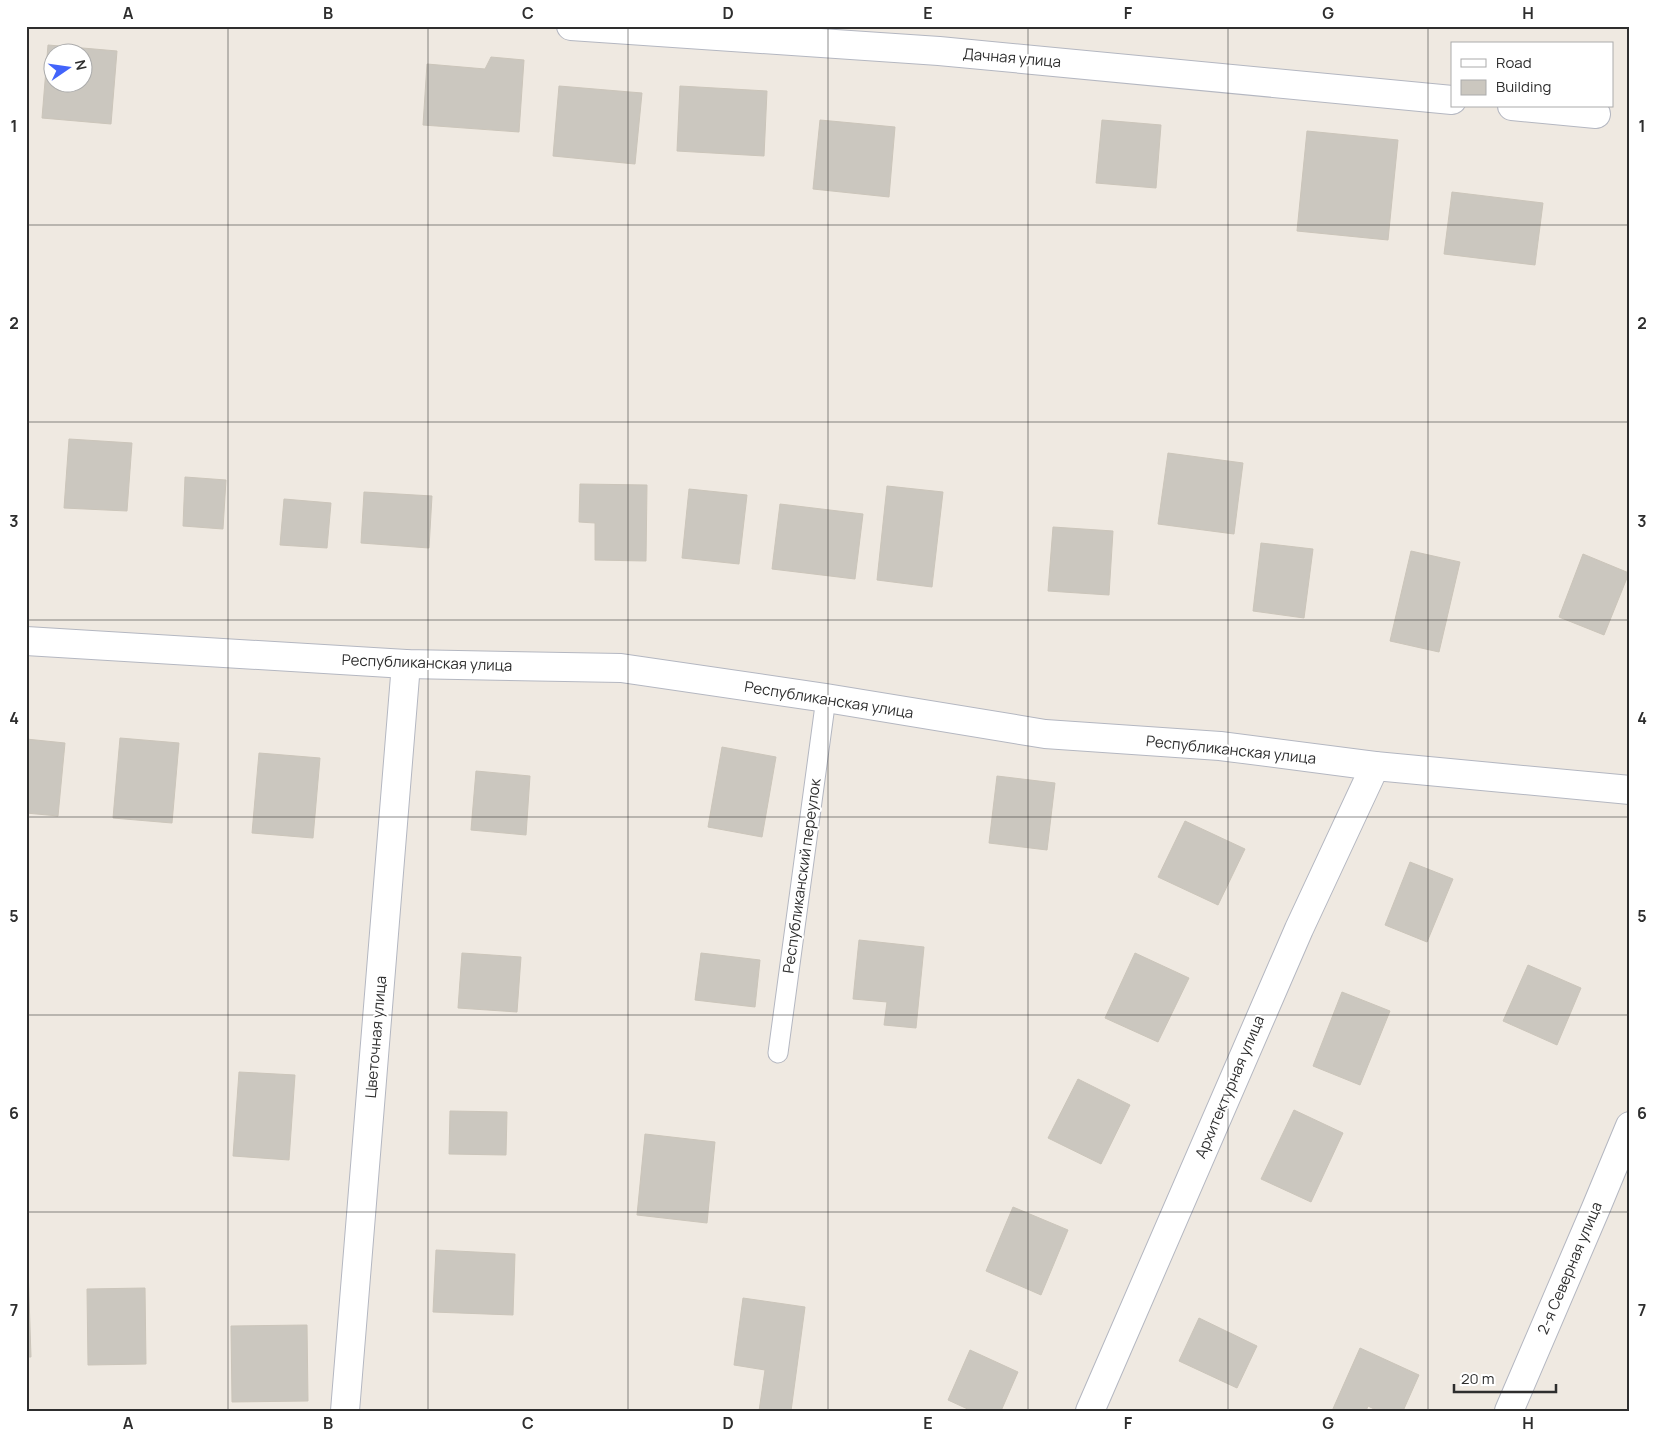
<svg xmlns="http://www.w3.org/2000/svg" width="1656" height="1437" viewBox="0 0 1656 1437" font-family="Manrope,sans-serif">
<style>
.building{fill:#cbc7bf;stroke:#cbc5ba;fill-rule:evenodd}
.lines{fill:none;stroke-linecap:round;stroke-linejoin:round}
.lane-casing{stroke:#b4b7c1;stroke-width:21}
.street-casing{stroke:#b4b7c1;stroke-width:30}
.secondary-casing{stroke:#b4b7c1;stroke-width:30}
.lane{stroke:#fff;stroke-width:19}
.street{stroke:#fff;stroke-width:28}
.secondary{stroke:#fff;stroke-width:28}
.grid{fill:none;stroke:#2e2e2e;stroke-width:1;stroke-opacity:0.55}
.labels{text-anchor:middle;stroke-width:4;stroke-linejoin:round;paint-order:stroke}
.street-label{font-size:15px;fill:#2e2e2e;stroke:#fff}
.neatline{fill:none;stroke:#2e2e2e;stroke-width:2}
.grid-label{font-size:16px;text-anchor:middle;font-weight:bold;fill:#2e2e2e}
</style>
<rect width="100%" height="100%" fill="#efe9e1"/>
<path class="building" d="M48 45 117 51 111 124 42 118ZM52 52H82V82H52Z
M491 57 524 60 519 132 423 125 427 64 485 69Z
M559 86 642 93 635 164 553 156Z
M680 86 767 91 764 156 677 151Z
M820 120 895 127 889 197 813 189Z
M1102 120 1161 125 1156 188 1096 183Z
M1307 131 1398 140 1388 240 1297 231Z
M1452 192 1543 203 1535 265 1444 254Z
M69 439 132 443 127 511 64 508Z
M1168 453 1243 463 1234 534 1158 524Z
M185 477 226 480 223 529 183 526Z
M580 484 647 485 646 561 595 560V523L579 522Z
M887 486 943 492 932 587 877 580Z
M689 489 747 495 739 564 682 558Z
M364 492 432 496 429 548 361 543Z
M284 499 331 503 327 548 280 545Z
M780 504 863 514 855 579 772 569Z
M1053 527 1113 531 1109 595 1048 591Z
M1261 543 1313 549 1304 618 1253 611Z
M1411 551 1460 562 1439 652 1390 641Z
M1583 554 1629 573 1604 635 1559 617Z
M120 738 179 743 172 823 113 818Z
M26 739 65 743 58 816 26 813Z
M722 747 776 757 762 837 708 827Z
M259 753 320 758 313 838 252 833Z
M476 771 530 776 526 835 471 830Z
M997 776 1055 783 1047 850 989 843Z
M1185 821 1245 849 1218 905 1158 877Z
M1410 862 1453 879 1427 942 1385 925Z
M859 940 924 947 916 1028 884 1025 887 1002 853 999Z
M462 953 521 957 517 1012 458 1008Z
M701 953 760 960 755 1007 695 1000Z
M1135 953 1189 978 1158 1042 1105 1018Z
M1528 965 1581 988 1557 1045 1503 1021Z
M1342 992 1390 1011 1360 1085 1313 1066Z
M239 1072 295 1075 289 1160 233 1156Z
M1078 1079 1130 1105 1101 1164 1048 1138Z
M1294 1110 1343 1133 1311 1202 1261 1179Z
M450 1111 507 1112 506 1155 449 1154Z
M645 1134 715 1142 707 1223 637 1215Z
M1013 1207 1068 1230 1041 1295 986 1271Z
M436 1250 515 1254 513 1315 433 1312Z
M26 1267H28L31 1357H26Z
M145 1288 146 1364 88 1365 87 1289Z
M743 1298 805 1307 791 1411H759L765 1370 734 1365Z
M1199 1318 1257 1346 1237 1388 1179 1361Z
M307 1325 308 1401 232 1402 231 1326Z
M1360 1348 1419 1375 1403 1411H1378L1368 1406 1366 1411H1332Z
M970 1350 1018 1372 1001 1411H972L948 1400Z"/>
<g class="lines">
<g class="lane-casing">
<path id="lane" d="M778 1053 826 698"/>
</g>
<g class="street-casing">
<path id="street" d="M571 26 939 51 1452 100
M1512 106 1596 114
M345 1411 406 664
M1090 1411 1299 929 1375 766
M1509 1411 1596 1208 1630 1126"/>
</g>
<g class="secondary-casing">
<path id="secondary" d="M26 641 406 664 621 668 826 698 1045 734 1220 746 1375 766 1630 790"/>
</g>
<use href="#lane" class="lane"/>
<use href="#street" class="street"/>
<use href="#secondary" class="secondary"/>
</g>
<path class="grid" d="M228 26V1411M428 26V1411M628 26V1411M828 26V1411M1028 26V1411M1228 26V1411M1428 26V1411M26 225H1630M26 422H1630M26 620H1630M26 817H1630M26 1015H1630M26 1212H1630"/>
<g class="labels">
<g class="street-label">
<text transform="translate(1012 58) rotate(5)" y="5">Дачная улица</text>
<text transform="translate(427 663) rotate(2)" y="5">Республиканская улица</text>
<text transform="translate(829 700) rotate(9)" y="5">Республиканская улица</text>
<text transform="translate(1231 750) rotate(6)" y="5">Республиканская улица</text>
<text transform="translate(802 876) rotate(-82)" y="5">Республиканский переулок</text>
<text transform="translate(376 1037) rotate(-85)" y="5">Цветочная улица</text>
<text transform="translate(1230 1087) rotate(-67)" y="5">Архитектурная улица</text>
<text transform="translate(1570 1268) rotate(-67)" y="5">2-я Северная улица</text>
</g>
</g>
<rect width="1656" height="1437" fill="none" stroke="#ffffff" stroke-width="55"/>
<rect x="1451" y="42" width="162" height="65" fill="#ffffff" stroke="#ababab"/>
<rect x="1461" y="59" width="25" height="8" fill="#ffffff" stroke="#ababab"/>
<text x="1496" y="68" font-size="15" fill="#2e2e2e">Road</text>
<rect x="1461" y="80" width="25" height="15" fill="#cbc7bf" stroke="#ababab"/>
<text x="1496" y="92" font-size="15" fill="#2e2e2e">Building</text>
<g transform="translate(68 68) rotate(77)"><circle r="24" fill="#ffffff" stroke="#ababab"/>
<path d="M0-4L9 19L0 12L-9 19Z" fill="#4264fb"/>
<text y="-8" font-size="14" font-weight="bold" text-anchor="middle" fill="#2e2e2e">N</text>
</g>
<path d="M1454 1384v8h102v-8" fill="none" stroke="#2e2e2e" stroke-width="2.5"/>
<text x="1461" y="1384" font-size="15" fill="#2e2e2e" stroke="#ffffff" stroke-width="4" paint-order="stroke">20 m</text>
<rect x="28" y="28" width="1600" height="1382" class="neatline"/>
<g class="grid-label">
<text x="128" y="19">A</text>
<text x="328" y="19">B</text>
<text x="528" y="19">C</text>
<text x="728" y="19">D</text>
<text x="928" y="19">E</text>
<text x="1128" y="19">F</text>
<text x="1328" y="19">G</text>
<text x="1528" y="19">H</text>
<text x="14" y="132">1</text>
<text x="1642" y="132">1</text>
<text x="14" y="329">2</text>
<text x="1642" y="329">2</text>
<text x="14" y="527">3</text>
<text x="1642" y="527">3</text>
<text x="14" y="724">4</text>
<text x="1642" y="724">4</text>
<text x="14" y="922">5</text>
<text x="1642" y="922">5</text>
<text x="14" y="1119">6</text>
<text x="1642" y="1119">6</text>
<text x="14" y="1316">7</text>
<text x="1642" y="1316">7</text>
<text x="128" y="1429">A</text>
<text x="328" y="1429">B</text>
<text x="528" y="1429">C</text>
<text x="728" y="1429">D</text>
<text x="928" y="1429">E</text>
<text x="1128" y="1429">F</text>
<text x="1328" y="1429">G</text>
<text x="1528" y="1429">H</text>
</g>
</svg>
